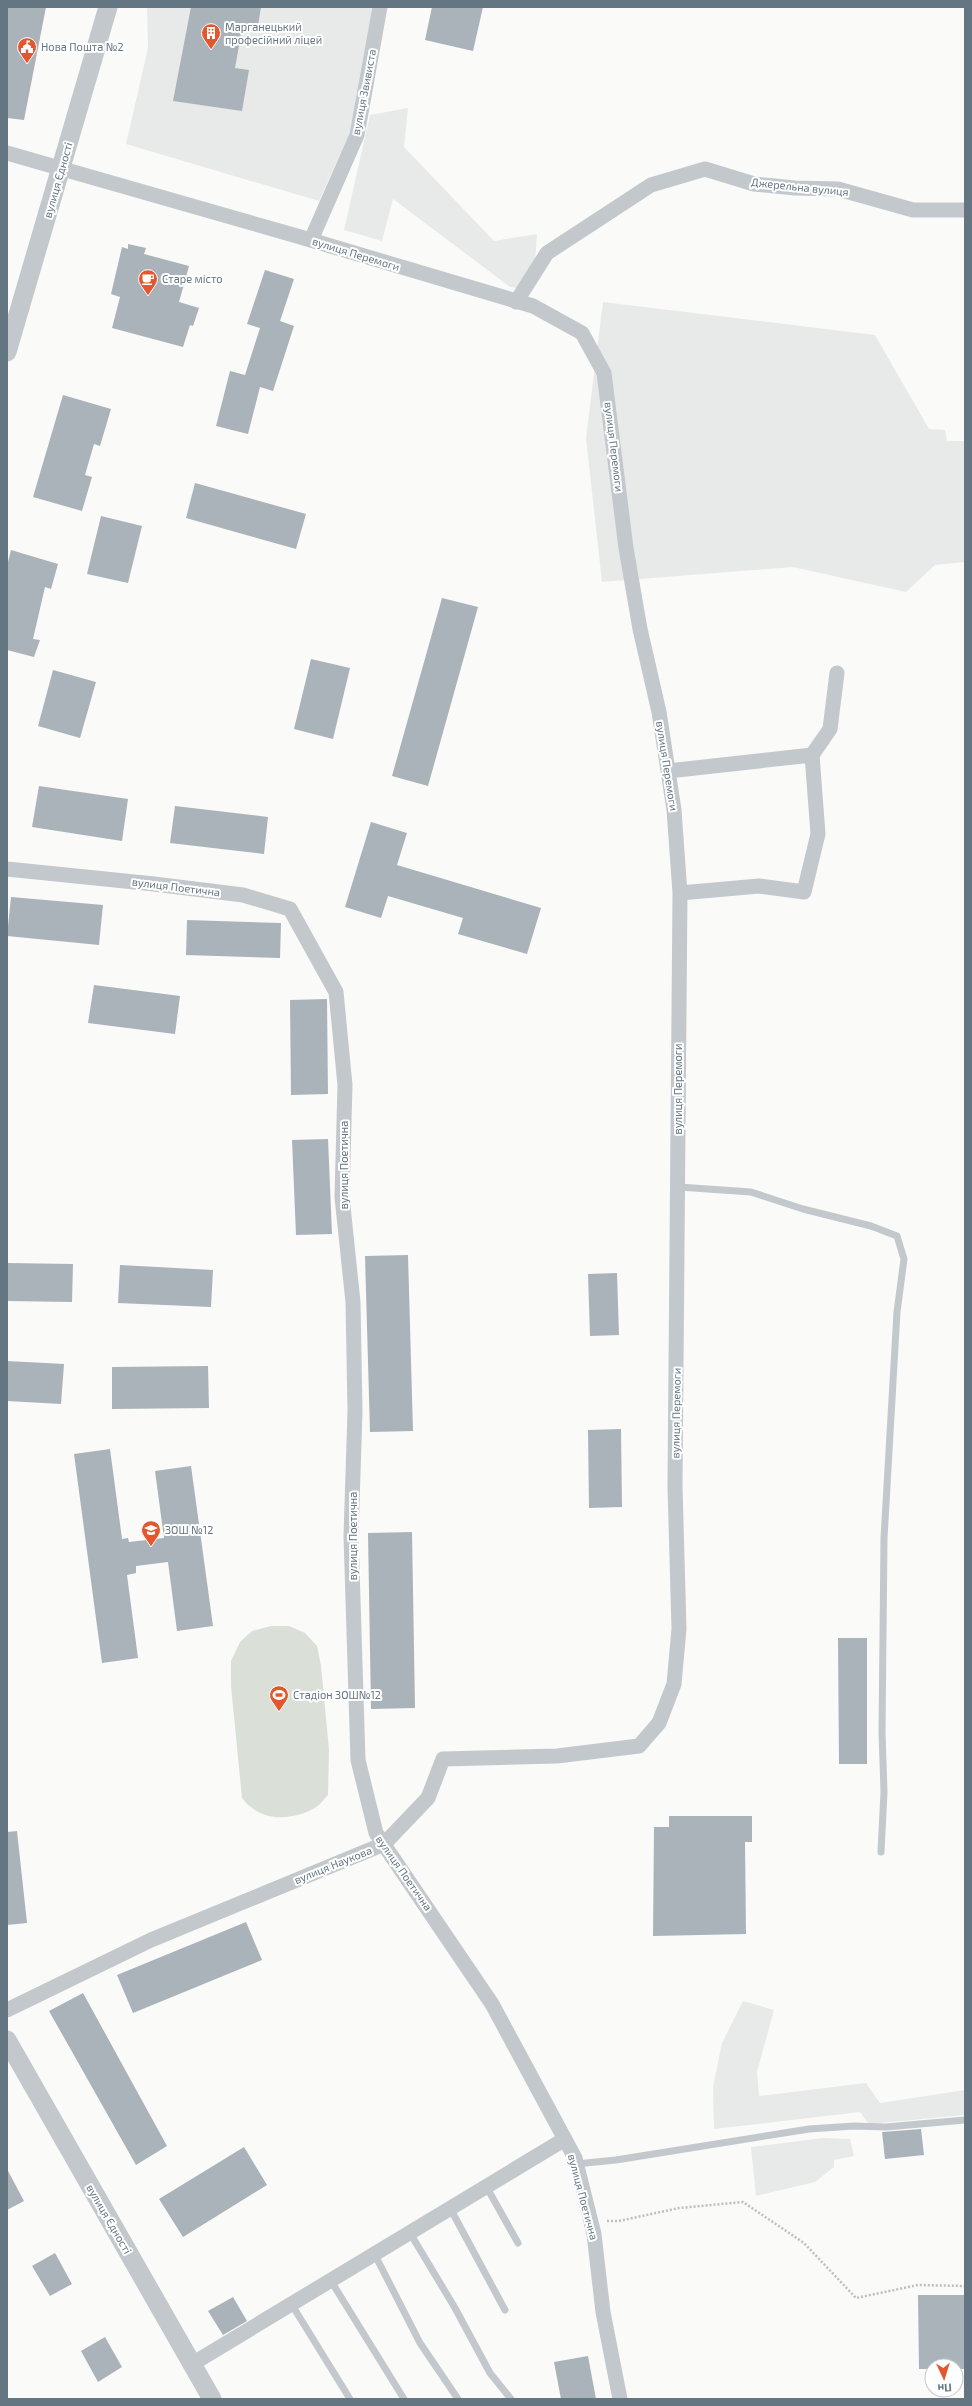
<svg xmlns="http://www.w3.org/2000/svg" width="972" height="2406" viewBox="0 0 972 2406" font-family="'Exo 2',sans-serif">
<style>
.built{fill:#e8e9e9}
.green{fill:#dadfd7}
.building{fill:#aab3b9}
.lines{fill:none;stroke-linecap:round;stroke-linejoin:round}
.path{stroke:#bbbfc2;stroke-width:2.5;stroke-dasharray:2 2;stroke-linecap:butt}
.service{stroke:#c3c8cc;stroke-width:7}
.minor{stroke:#c3c8cc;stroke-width:15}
.tertiary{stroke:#c3c8cc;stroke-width:19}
.labels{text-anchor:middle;stroke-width:4;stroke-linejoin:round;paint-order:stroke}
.poi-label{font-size:11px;fill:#657683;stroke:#fff;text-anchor:start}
.street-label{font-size:11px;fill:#657683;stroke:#fff}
</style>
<rect width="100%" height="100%" fill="#fafaf8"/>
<path class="built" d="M147 7H374L355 121 319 201 126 144 148 48Z
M408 108 404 147 494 241 537 234 533 290 510 287 393 199 382 241 344 230 370 115Z
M603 302 875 335 929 429 945 430 947 441H965V562L935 565 906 592 793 567 602 582 586 438Z
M743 2001 774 2010 757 2072 759 2096 866 2083 880 2103 965 2090V2115L869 2124 860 2112 714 2129 713 2087 722 2043Z
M823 2138 850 2139 854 2156 834 2160V2167L815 2182 756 2196 751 2147Z"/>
<path class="green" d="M271 1626H289L305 1633 317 1646 321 1666 329 1750 328 1795C324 1799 320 1805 315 1808 290 1822 259 1821 242 1798L231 1686V1661L240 1642 252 1631Z"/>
<path class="building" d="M7 7H46L24 120 7 118Z
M191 7H261L257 32 242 29 235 68 249 70 242 111 173 101Z
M432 7H483L473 51 425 40Z
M128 244 146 248 144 254 189 266 179 302 199 308 193 326 190 325 183 347 112 328 120 297 111 294 122 247 128 249Z
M265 270 294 279 280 321 294 326 273 391 260 387 248 434 216 426 230 371 245 375 260 328 247 324Z
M63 395 111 409 100 446 94 444 85 475 92 477 82 511 33 497Z
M195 483 306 514 296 549 186 518Z
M101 516 142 526 128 583 87 574Z
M11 550 58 564 51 589 45 587 33 639 40 640 34 657 7 650V566Z
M442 598 478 607 428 786 392 776Z
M311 659 350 668 333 739 294 729Z
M53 670 96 682 80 738 38 726Z
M39 786 128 799 122 841 32 827Z
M175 806 268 817 264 854 170 843Z
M371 822 407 833 397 865 541 908 527 954 458 934 463 918 388 896 381 918 345 907Z
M11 897 103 905 99 945 7 936Z
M187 920 281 923 280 958 186 955Z
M94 985 180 996 175 1034 88 1023Z
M327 999 328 1094 291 1095 290 1000Z
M328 1139 332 1234 296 1235 292 1140Z
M408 1255 413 1431 370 1432 365 1256Z
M7 1263 73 1264 72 1302 7 1301Z
M120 1265 213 1270 211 1307 118 1303Z
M617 1273 619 1335 590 1336 588 1274Z
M7 1361 64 1364 61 1404 7 1401Z
M208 1366 209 1408 112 1409V1367Z
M621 1429 622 1507 589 1508 588 1430Z
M110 1449 122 1539 128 1538 129 1542 164 1538 155 1471 191 1466 213 1626 177 1631 168 1562 136 1566V1573L127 1575 138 1658 102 1663 74 1454Z
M412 1532 415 1708 371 1709 368 1533Z
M838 1638H867V1764H839Z
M669 1816H752V1842H745L746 1934 653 1936 654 1827H669Z
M17 1831 27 1923 7 1925V1832Z
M246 1922 262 1960 133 2013 117 1975Z
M83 1993 167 2146 136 2165 49 2011Z
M921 2129 924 2155 885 2159 882 2132Z
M244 2147 267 2185 183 2237 159 2199Z
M7 2169 24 2201 7 2210Z
M55 2253 72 2284 50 2296 32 2266Z
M918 2295H965V2369H956V2366H932V2369H919Z
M233 2297 247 2321 223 2335 208 2311Z
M105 2337 122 2367 98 2382 81 2351Z
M588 2356 596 2399H561L554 2362Z"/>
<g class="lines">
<path class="path" d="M607 2221H619L679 2208 743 2202 804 2243 856 2298 918 2285 965 2286"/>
<path class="service" d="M679 1187 751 1192 803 1209 871 1226 897 1236 904 1259 897 1312 884 1538 882 1732 884 1792 881 1852
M576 2164 616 2160 809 2129 854 2126 886 2127 965 2120
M486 2186 518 2243
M450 2208 505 2310
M410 2233 455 2308 490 2373 511 2399
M375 2255 420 2343 458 2399
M331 2281 404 2399
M292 2305 350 2399"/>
<path class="minor" d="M7 153 297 236 533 306 582 333 604 373 626 548 640 629 659 712 674 810 680 893 675 1486 679 1629 674 1684 659 1723 639 1746 557 1756 443 1759 428 1798 384 1844 151 1940 7 2010
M311 240 357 135 380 7
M516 302 547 253 651 185 705 169 754 184 795 188 838 189 913 210H965
M668 771 812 755
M7 869 154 884 243 895 290 909 336 992 345 1085 342 1197 353 1302 355 1411 351 1536 358 1760 376 1833 492 2004 575 2158 594 2234 603 2312 620 2399
M680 893 759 886 804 892 818 834 812 755 830 729 837 673
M192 2364 565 2139"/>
<path class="tertiary" d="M7 352 108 7
M7 2040 212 2399"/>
</g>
<defs>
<g id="building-pin" transform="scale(1)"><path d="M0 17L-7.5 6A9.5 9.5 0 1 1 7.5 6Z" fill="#e4572e" stroke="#fff"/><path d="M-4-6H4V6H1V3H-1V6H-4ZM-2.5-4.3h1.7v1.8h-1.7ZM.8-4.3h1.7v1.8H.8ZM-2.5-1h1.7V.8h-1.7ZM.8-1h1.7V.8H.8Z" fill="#fff"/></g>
<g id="civic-pin" transform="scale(1)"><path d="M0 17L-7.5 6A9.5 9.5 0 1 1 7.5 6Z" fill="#e4572e" stroke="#fff"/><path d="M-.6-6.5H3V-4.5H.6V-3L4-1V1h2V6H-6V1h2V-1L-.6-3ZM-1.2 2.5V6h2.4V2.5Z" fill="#fff"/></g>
<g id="cafe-pin" transform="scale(1)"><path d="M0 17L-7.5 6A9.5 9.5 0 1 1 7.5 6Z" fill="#e4572e" stroke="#fff"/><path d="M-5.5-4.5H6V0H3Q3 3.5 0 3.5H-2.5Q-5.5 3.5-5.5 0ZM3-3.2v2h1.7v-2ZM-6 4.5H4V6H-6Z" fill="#fff"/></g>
<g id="school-pin" transform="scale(1)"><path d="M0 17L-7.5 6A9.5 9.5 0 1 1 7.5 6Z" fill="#e4572e" stroke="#fff"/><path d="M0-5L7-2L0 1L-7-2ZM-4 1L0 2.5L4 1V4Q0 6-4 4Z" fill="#fff"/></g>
<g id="stadium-pin" transform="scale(1)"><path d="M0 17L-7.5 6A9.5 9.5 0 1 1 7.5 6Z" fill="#e4572e" stroke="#fff"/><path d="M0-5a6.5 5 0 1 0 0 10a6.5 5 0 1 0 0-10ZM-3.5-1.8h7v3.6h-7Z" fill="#fff"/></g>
</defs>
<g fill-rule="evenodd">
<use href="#building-pin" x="211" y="33"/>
<use href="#civic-pin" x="27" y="47"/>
<use href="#cafe-pin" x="148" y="279"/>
<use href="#school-pin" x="151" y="1530"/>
<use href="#stadium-pin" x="279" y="1695"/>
</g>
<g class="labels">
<g class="poi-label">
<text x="225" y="31">Марганецький<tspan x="225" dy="13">професійний ліцей</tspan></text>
<text x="41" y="51">Нова Пошта №2</text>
<text x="162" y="283">Старе місто</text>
<text x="165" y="1534">ЗОШ №12</text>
<text x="293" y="1699">Стадіон ЗОШ№12</text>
</g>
<g class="street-label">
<text transform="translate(364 92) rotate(-79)" y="4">вулиця Звивиста</text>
<text transform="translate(58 180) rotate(-74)" y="4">вулиця Єдності</text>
<text transform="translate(800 187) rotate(6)" y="4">Джерельна вулиця</text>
<text transform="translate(356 254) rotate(17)" y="4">вулиця Перемоги</text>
<text transform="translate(614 447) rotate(83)" y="4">вулиця Перемоги</text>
<text transform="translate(667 766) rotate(81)" y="4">вулиця Перемоги</text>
<text transform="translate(176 887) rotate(7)" y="4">вулиця Поетична</text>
<text transform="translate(678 1089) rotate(-90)" y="4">вулиця Перемоги</text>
<text transform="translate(344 1165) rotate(-90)" y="4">вулиця Поетична</text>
<text transform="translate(676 1413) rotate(-89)" y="4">вулиця Перемоги</text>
<text transform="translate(353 1536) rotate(-90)" y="4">вулиця Поетична</text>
<text transform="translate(333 1865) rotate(-22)" y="4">вулиця Наукова</text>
<text transform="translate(404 1873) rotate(55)" y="4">вулиця Поетична</text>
<text transform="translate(583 2197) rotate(75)" y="4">вулиця Поетична</text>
<text transform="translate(109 2219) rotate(60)" y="4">вулиця Єдності</text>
</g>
</g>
<rect width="972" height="2406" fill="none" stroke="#657683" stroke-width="16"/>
<g transform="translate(944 2378) rotate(176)"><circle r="19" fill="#ffffff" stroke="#c1c8cd"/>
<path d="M0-3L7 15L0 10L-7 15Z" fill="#e4572e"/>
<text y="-6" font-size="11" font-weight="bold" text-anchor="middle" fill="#657683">Пн</text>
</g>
</svg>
